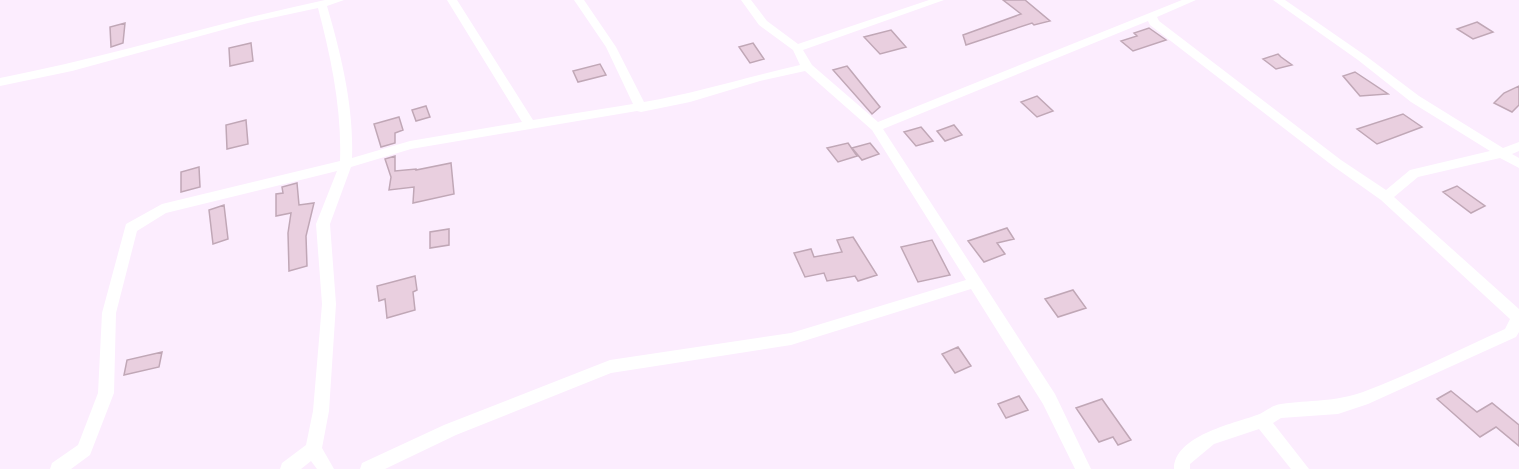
<svg xmlns="http://www.w3.org/2000/svg" width="1519" height="469" viewBox="0 0 1519 469" font-family="Figtree,sans-serif">
<style>
.building{fill:#e9cfdf;stroke:#c0a7b6;stroke-width:1.5}
.lines{fill:none;stroke-linecap:round;stroke-linejoin:round}
.minor{fill:#fff;fill-rule:evenodd}
</style>
<rect width="100%" height="100%" fill="#fcedfe"/>
<path class="building" d="M1003 0H1025L1050 21 1034 25 1032 23 966 45 963 35 1021 14Z
M1477 22 1493 32 1473 39 1457 29Z
M125 23 123 43 111 47 110 27Z
M1149 28 1166 40 1133 51 1121 41 1137 36 1134 33Z
M891 30 906 47 880 54 864 37Z
M251 43 253 61 230 66 229 48Z
M753 43 764 59 750 63 739 47Z
M1278 54 1281 57 1292 65 1276 69 1263 59Z
M600 64 606 75 578 82 573 71Z
M847 66 880 107 872 114 833 70Z
M1355 72 1388 94 1360 96 1343 76Z
M1519 86V105L1512 112 1494 103 1504 93Z
M1037 96 1053 111 1037 117 1021 102Z
M426 106 430 117 416 121 412 110Z
M1403 114 1422 127 1377 144 1357 129Z
M399 117 403 130 395 133V143L381 147 374 124Z
M246 120 248 144 227 149 226 125Z
M954 125 962 135 945 141 937 131Z
M921 127 933 141 916 146 904 132Z
M848 143 857 156 838 162 827 148Z
M870 143 879 154 862 160 852 148Z
M395 156V171L416 169V170L451 163 454 194 413 203 414 187 389 190 391 177 385 159Z
M199 167 200 187 181 192V172Z
M297 183 299 205 314 203 306 236 307 266 289 271 288 233 291 213 276 216V194L283 193 282 187Z
M1457 186 1485 206 1471 213 1443 192Z
M224 205 228 239 213 244 209 210Z
M1007 228 1014 239 997 243 1005 254 984 262 968 241Z
M449 229V245L430 248V232Z
M853 237 877 275 858 281 855 276 827 281 824 273 805 277 794 253 811 249 814 257 842 252 837 240Z
M932 240 950 275 918 282 901 247Z
M415 276 417 290 413 292 415 310 387 318 385 299 379 301 377 286Z
M1073 290 1086 308 1058 317 1045 299Z
M958 347 971 366 955 373 942 354Z
M162 352 159 367 124 375 127 360Z
M1451 391 1477 412 1492 403 1519 425V446L1496 427 1480 437 1437 399Z
M1019 396 1028 410 1006 418 998 404Z
M1102 399 1131 440 1118 445 1113 437 1099 442 1076 408Z"/>
<g class="lines">
<path class="minor" d="M325 0H344L327 6C341 54 354 107 352 158L410 141 522 122 447 0H457L533 120 633 104 606 47 574 0H584L616 47 644 102C697 93 748 77 800 65L793 50 759 25 741 0H751L767 21 798 44 929 0H944L803 50 812 65 878 122 1182 0H1196L1157 17 1159 21 1341 160 1386 190 1410 170 1490 151 1411 102 1358 60 1273 0H1285L1366 56 1419 96 1503 148 1519 142V151L1512 154 1519 158V168L1500 158 1418 177 1394 197 1519 309V332L1516 337 1368 404 1338 414 1281 418 1273 423 1309 469H1291L1259 429 1214 444 1190 464V469H1174C1174 436 1232 424 1257 415 1265 412 1272 405 1281 404 1310 400 1334 402 1363 392 1411 374 1458 350 1505 329L1510 319 1381 200 1333 166 1150 25 1148 21 883 129 1055 394 1091 469H1075L1043 404 971 289 791 345 611 373 456 435 385 469H360L362 463 444 425 610 360 791 333 966 280 872 130 805 71 760 81 690 102 641 112 637 111 411 149 351 167 330 224 336 304 329 411 322 448 334 469H317L311 461 301 469H280L282 463 306 445 313 411 322 304 316 224 337 171 166 213 137 231 116 313 114 393 90 455 71 469H50L52 463 78 445 98 393 102 313 126 224 162 204 340 161C342 110 331 57 318 8L248 23 72 71 0 86V78C109 57 216 23 325 0Z"/>
</g>
</svg>
